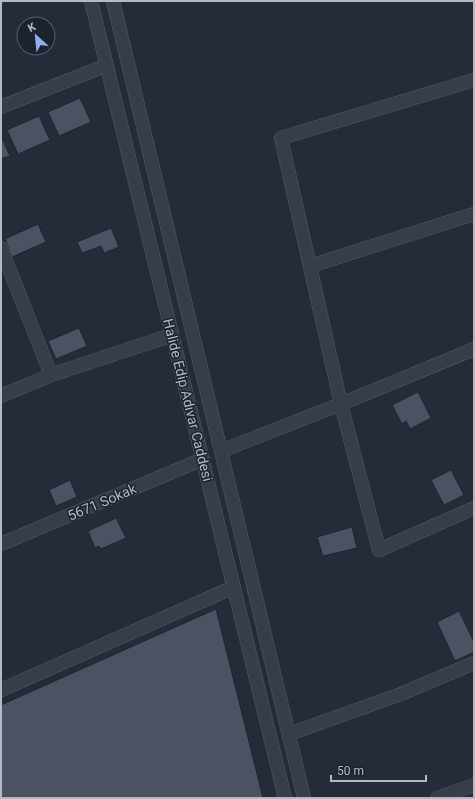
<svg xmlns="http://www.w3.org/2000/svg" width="475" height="799" viewBox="0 0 475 799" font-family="Roboto,sans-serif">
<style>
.building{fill:#4b5363;stroke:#1f2530}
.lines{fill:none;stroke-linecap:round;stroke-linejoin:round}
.street-casing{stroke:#565c67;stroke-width:14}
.street{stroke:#383e49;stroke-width:13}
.labels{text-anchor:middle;stroke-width:3;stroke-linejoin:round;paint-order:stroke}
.street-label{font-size:14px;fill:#b3b9c5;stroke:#1d232e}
</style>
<rect width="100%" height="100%" fill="#242c39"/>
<path class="building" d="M80 98 91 122 59 136 48 112Z
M39 116 50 140 18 154 7 130Z
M1 136 10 156 1 159Z
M38 224 46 242 12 257 5 239Z
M111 228 119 247 104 253 101 246 82 253 77 242Z
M79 328 87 346 56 359 48 341Z
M418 392 431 418 410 429 406 421 402 424 392 405Z
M451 470 464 495 444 505 431 480Z
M70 480 77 497 56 506 49 490Z
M116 518 126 538 101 549 99 546 95 548 88 531Z
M352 527 357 548 323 556 317 537Z
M216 609 263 798H1V705Z
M459 611 474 642V652L455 661 437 622Z"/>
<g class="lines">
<g class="street-casing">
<path id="street" d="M91 1 285 798
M113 1 304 798
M474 80 281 138 341 404 379 550 474 508
M1 107 107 65
M1 248 51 375 1 396
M310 266 474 214
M51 375 172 335
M221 451 341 404 474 349
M1 544 203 459
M1 690 234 587
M289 734 401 694 474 663
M437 798 474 785"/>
</g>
<use href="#street" class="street"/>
</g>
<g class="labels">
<g class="street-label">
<text transform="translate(188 400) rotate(76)" y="5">Halide Edip Adıvar Caddesi</text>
<text transform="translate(102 502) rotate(-23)" y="5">5671 Sokak</text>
</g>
</g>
<rect width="475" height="799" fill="none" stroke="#b3b9c5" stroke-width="4"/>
<g transform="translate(36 36) rotate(333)"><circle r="19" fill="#1d232e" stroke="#595f6a"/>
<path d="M0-3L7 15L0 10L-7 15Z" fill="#8eaeef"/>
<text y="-6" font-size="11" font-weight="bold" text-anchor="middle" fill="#b3b9c5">K</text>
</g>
<path d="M331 775v6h95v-6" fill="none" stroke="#b3b9c5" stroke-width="2"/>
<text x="337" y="775" font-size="12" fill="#b3b9c5" stroke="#1d232e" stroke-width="3" paint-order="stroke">50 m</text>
</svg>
